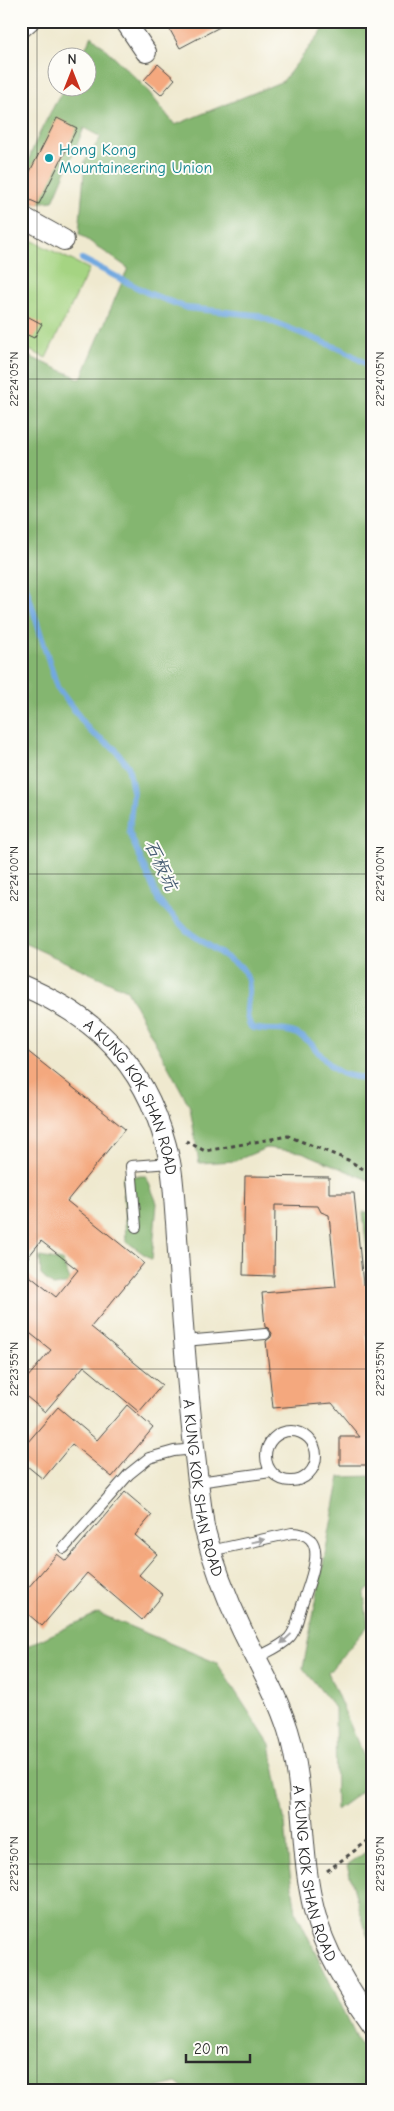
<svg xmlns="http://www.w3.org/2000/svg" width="394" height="2111" viewBox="0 0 394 2111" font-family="'Comic Neue','LXGW WenKai TC',sans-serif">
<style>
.green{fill:#a5d482;stroke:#688056}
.forest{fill:#84b670;stroke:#58704e}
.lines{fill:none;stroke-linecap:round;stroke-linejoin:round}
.stream{stroke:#72a9e0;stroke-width:6}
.building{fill:#f4a87e}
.lane-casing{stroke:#484844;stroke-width:12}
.street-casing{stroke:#484844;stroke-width:22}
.path{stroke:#484844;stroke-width:3;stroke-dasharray:4 4;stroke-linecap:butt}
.lane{stroke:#fff;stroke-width:10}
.street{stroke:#fff;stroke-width:20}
.oneway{fill:#a0a0a0}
.ticks{fill:none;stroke:#2b2b2b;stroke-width:1;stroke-opacity:0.45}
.culture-dot{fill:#0f9aa8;stroke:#fdfcf7;stroke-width:2}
.labels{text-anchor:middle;stroke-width:4;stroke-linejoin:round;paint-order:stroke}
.culture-label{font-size:16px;fill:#0d838f;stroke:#fdfcf7;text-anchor:start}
.street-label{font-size:16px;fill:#2b2b2b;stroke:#fdfcf7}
.water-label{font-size:18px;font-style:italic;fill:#475d73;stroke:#fdfcf7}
.neatline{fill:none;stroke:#2b2b2b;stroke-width:2}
.ticks-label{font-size:12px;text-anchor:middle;fill:#2b2b2b}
</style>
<rect width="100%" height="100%" fill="#fdfcf7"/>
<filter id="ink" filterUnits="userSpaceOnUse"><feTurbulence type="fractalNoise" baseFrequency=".02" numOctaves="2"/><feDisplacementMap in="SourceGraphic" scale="10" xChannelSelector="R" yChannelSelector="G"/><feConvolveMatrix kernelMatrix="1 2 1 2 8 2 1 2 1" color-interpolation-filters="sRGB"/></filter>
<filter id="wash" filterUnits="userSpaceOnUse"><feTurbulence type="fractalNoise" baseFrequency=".0096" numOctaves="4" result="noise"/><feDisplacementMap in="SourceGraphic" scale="20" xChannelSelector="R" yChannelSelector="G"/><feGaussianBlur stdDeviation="1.12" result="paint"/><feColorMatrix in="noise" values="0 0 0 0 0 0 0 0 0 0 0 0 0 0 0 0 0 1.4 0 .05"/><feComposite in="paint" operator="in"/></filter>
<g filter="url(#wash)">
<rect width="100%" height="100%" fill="#efe9cf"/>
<path class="green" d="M21 235 89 269 46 358 21 346Z"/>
<path class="forest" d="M330 21H373V1182L302 1152 266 1148 235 1161 199 1163 190 1107 127 990 26 944H21V353L81 379 128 268 79 234 85 161 101 137 84 128 53 201 21 204C21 161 44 124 64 88H88V58L80 57 92 36 144 86 175 125 283 81Z
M123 1176H146L157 1203 152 1260 126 1241Z
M363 1212H373V1269H369Z
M40 1257 62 1261 71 1283 53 1286 41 1275Z
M373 1476V1586L364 1593 368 1626 328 1673 373 1778V1783L336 1810 335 1708 303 1668 340 1477Z
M98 1613 217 1663 270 1745 285 1823 289 1867 296 1912 359 2042 373 2060V2090H186L177 2083 147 2090H21V1649Z
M373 1847V1946L367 1935 347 1865Z"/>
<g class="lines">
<path class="stream" d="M82 259 148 293 187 308 256 315 345 351 373 368
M21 571 57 687 90 731 115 749 128 766 133 791 129 832 159 901 187 931 241 967C259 990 239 1005 251 1027 266 1033 282 1027 297 1034 316 1043 320 1059 336 1070 346 1078 361 1076 373 1080"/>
</g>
<g id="blocks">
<path class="building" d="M183 21H231L180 48 169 28Z
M158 64 175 79 161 95 144 80Z
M57 118 77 128 39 204 21 196V189Z
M27 316 42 324 34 338 21 332V327Z
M21 1046 125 1129 67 1201 144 1263 91 1327 162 1385 139 1412 84 1366 45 1412 21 1392V1385L51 1350 21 1326V1269L56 1297 78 1270 41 1241 21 1266Z
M245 1176 329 1177V1193H354L363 1284H373V1333L366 1334 371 1379H373V1465H340V1437H360L332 1403 273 1408 266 1341 271 1337 272 1333 268 1328 265 1327 262 1293 336 1287 329 1215 321 1212 318 1206 275 1205 274 1276 243 1275Z
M127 1405 153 1428 112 1477 72 1444 43 1479 21 1461V1450L58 1407 97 1440Z
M125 1492 152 1515 135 1535 157 1554 139 1575 163 1595 142 1620 87 1573 42 1626 21 1608V1596L57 1554 66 1561Z"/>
</g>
</g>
<g filter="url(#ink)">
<use href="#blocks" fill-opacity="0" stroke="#484844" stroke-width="1"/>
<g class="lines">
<g class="lane-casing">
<path id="lane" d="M136 1227 131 1166 170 1163
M184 1341 265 1334
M266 1456a25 25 0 1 1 50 0a25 25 0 1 1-50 0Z
M198 1482 271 1472
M64 1548 129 1474 149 1458 174 1451 195 1449
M210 1551 292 1533C332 1533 310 1580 303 1602 299 1612 297 1630 289 1638 281 1647 267 1652 256 1658"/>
</g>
<g class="street-casing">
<g id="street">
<path d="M125 21 146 52"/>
<path d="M21 28 29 21"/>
<path d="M21 216 64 240"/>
<path id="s1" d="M21 985C104 1020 151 1073 170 1162 174 1181 174 1202 176 1222 178 1252 180 1282 182 1312 187 1384 194 1456 204 1527 213 1562 226 1597 242 1630 258 1663 277 1695 288 1730 306 1788 299 1851 314 1910 324 1951 348 1989 373 2024"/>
</g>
</g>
<path class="path" d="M186 1141 205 1151 288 1136 348 1160 373 1175
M327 1871 373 1837"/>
<use href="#lane" class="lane"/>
<use href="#street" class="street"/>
</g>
<defs><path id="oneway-solid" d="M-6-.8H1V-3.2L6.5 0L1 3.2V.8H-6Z" transform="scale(1.25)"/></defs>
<g class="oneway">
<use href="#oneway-solid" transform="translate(258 1541) rotate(-12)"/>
<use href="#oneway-solid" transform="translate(286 1639) rotate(137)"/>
</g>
</g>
<path class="ticks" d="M37 21V2090M21 379H373M21 874H373M21 1369H373M21 1864H373"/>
<circle class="culture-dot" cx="49" cy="158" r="5"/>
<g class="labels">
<g class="culture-label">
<text x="59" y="155">Hong Kong<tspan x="59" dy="18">Mountaineering Union</tspan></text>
</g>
<g class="street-label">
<text dy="6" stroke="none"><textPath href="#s1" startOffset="165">A KUNG KOK SHAN ROAD</textPath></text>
<text dy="6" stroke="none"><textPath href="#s1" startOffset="570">A KUNG KOK SHAN ROAD</textPath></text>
<text dy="6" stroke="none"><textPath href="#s1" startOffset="975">A KUNG KOK SHAN ROAD</textPath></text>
</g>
<g class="water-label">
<text transform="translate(161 865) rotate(65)" y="6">石板坑</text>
</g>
</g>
<rect width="394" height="2111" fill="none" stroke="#fdfcf7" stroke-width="55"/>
<g transform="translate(72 72)"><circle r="24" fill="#fdfcf7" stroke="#a9a8a5"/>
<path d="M0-4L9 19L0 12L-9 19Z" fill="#c8321e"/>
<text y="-8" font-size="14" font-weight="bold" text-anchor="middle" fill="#2b2b2b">N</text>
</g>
<path d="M186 2054v8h64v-8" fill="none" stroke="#2b2b2b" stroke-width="2.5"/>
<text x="194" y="2054" font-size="15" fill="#2b2b2b" stroke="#fdfcf7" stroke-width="4" paint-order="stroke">20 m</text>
<rect x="28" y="28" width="338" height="2056" class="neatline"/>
<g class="ticks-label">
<text transform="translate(14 379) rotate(-90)" y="4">22°24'05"N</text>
<text transform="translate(380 379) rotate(-90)" y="4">22°24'05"N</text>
<text transform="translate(14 874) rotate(-90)" y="4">22°24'00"N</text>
<text transform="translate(380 874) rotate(-90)" y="4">22°24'00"N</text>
<text transform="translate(14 1369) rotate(-90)" y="4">22°23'55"N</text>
<text transform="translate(380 1369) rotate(-90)" y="4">22°23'55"N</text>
<text transform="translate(14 1864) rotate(-90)" y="4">22°23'50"N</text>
<text transform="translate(380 1864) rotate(-90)" y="4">22°23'50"N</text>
</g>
</svg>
